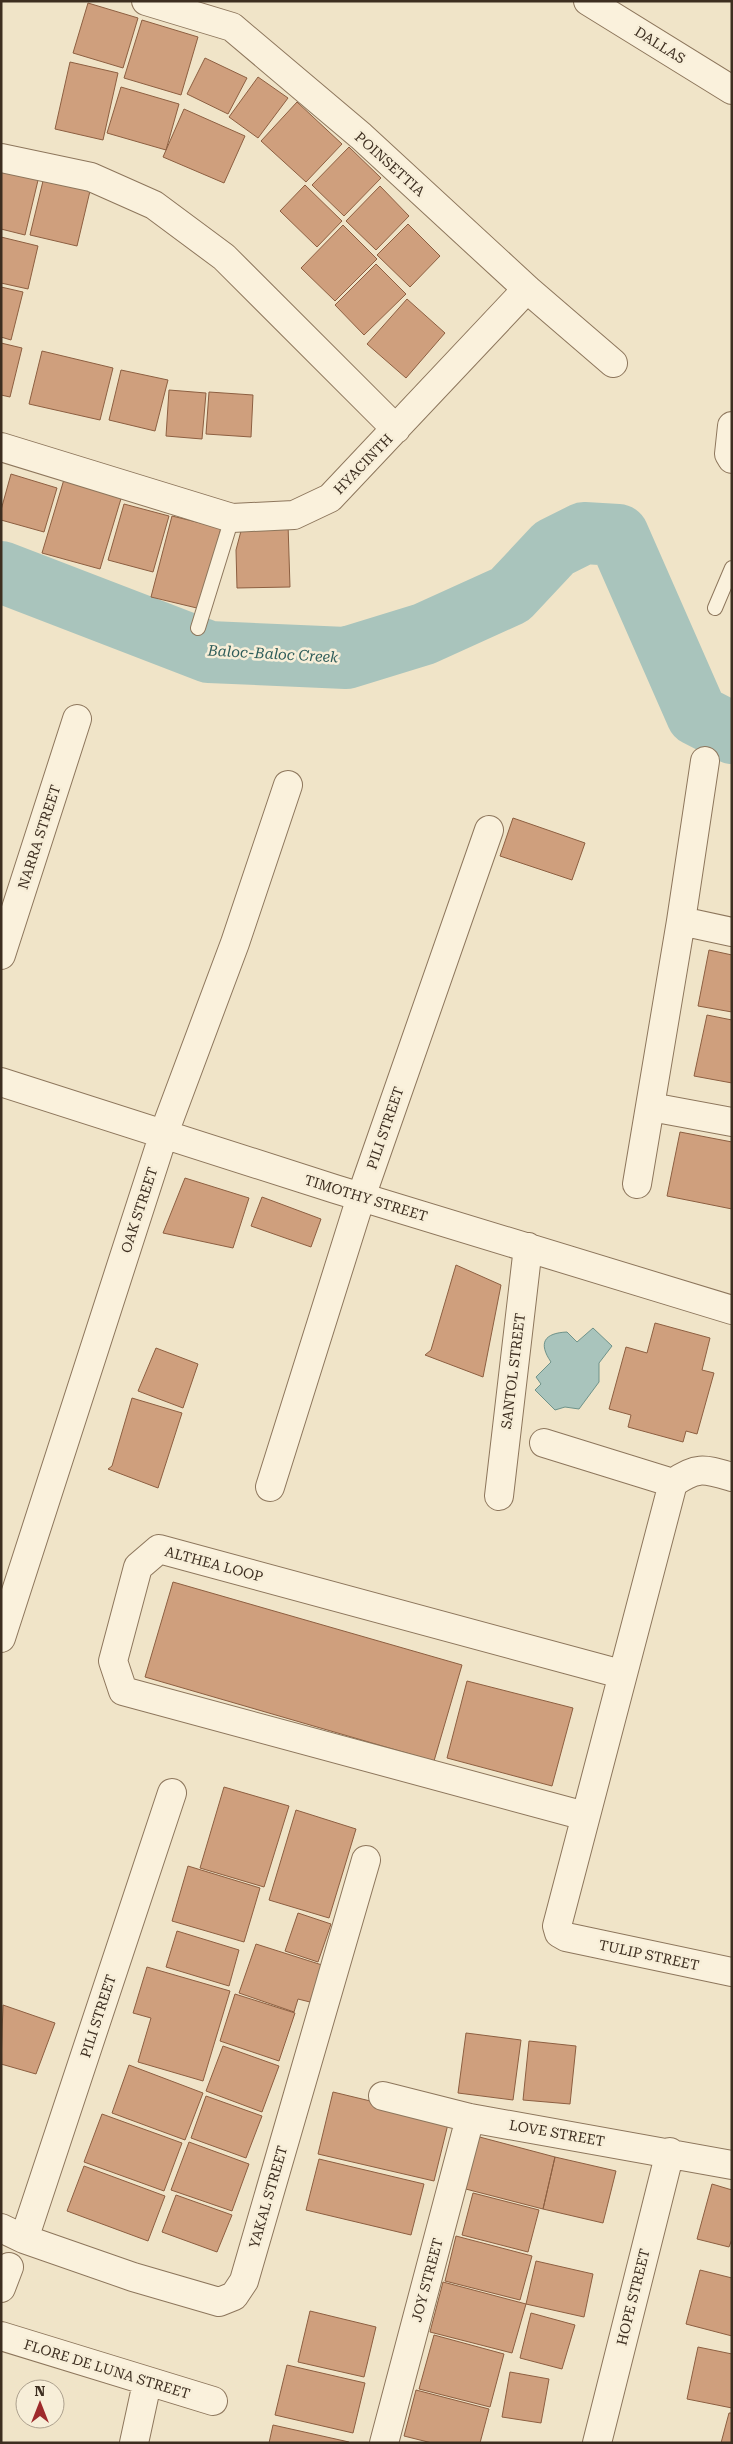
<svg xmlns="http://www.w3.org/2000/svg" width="733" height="2444" viewBox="0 0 733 2444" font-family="'Roboto Serif',serif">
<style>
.water{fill:#a9c4bc;stroke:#6f938a}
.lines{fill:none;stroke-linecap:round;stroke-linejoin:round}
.river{stroke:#a9c4bc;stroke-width:62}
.building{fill:#cf9f7d;stroke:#8d5f41}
.service-casing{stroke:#8d765c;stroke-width:16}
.minor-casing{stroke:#8d765c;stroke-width:30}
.service{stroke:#faf1dc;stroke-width:14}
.minor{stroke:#faf1dc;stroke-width:28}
.labels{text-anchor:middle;stroke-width:5;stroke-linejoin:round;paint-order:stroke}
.street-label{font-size:14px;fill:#3d2e20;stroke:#f7eed8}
.water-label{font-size:15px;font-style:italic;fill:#2f5d5a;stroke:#f7eed8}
</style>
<rect width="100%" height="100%" fill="#f0e4c8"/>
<path class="water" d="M593 1328 612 1346 599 1363V1382L579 1409 565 1407 555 1410 535 1390 541 1384 536 1377 551 1362C538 1343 544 1333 567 1332L577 1342Z"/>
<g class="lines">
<path class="river" d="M1 572 209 652 346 658 424 634 510 595 554 548 584 533 618 535 697 715 732 733"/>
</g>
<path class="building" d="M88 3 138 18 123 68 73 53Z
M142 20 198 37 181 95 124 78Z
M205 58 247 78 228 114 187 94Z
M70 62 118 73 103 140 55 129Z
M258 77 288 98 258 138 229 117Z
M121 87 179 104 166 150 107 133Z
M297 102 342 144 306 182 261 141Z
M184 109 245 136 224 183 163 157Z
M349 147 381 178 344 216 312 185Z
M1 167 39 176 25 235 1 229Z
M43 181 90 191 77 246 30 235Z
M305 185 342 221 317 247 280 211Z
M380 186 409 216 376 250 346 221Z
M408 224 440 256 410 287 377 255Z
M343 225 377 259 335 301 301 268Z
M1 237 38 246 28 289 1 283Z
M376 264 406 294 364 335 335 305Z
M1 287 23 292 11 340 1 337Z
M407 299 445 333 406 378 367 344Z
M1 343 22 348 10 397 1 395Z
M42 351 113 368 100 420 29 404Z
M121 370 168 380 155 431 109 420Z
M169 390 206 393 202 439 166 436Z
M209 392 253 395 251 437 206 434Z
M11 474 57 488 44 532 1 520V510Z
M65 476 123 492 100 569 42 553Z
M124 504 169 516 153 572 108 560Z
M172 516 221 528 201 609 151 597Z
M288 524 290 587 237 588 236 550 241 531Z
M513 818 585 843 572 880 500 856Z
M709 950 732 955V1012L698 1006Z
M707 1015 732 1020V1083L694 1076Z
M680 1132 732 1142V1209L667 1196Z
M185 1178 249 1198 233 1248 163 1233Z
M262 1197 321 1219 311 1247 251 1226Z
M456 1265 501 1285 483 1377 425 1355 431 1350Z
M655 1323 710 1338 702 1370 714 1373 697 1434 686 1431 683 1442 628 1427 631 1415 609 1409 626 1347 647 1353Z
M156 1348 198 1364 183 1408 138 1391Z
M132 1398 182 1413 158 1488 108 1469 112 1466Z
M173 1582 462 1665 434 1761 145 1677Z
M467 1681 573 1708 552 1786 447 1758Z
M224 1787 289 1806 264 1887 200 1868Z
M296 1810 356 1829 329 1918 269 1900Z
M188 1866 260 1888 244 1942 172 1921Z
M298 1913 331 1924 318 1962 285 1951Z
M177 1931 239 1950 229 1986 166 1967Z
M256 1944 322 1965 310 2002 298 1999 294 2012 239 1993Z
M147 1967 230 1991 203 2081 138 2062 151 2018 133 2013Z
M235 1994 295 2013 279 2061 220 2041Z
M3 2005 55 2023 36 2074 1 2064Z
M466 2033 521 2040 513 2100 458 2093Z
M529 2041 576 2046 570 2104 523 2100Z
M223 2046 279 2066 262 2112 206 2091Z
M129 2065 203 2093 185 2140 112 2113Z
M333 2092 449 2120 434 2181 318 2154Z
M206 2096 262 2116 246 2158 191 2138Z
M102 2114 182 2143 164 2191 84 2162Z
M472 2135 555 2157 543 2209 458 2187Z
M189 2142 249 2164 232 2211 171 2190Z
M555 2157 616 2171 603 2223 543 2209Z
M319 2159 424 2184 411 2235 306 2210Z
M84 2166 165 2196 148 2241 67 2211Z
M712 2184 732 2190V2239L729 2247 697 2239Z
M473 2193 539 2210 528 2252 462 2235Z
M176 2195 232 2215 217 2252 162 2232Z
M456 2236 532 2256 520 2300 445 2281Z
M536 2261 593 2274 584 2317 526 2304Z
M700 2270 732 2278V2336L686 2324Z
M443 2282 526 2304 512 2353 430 2332Z
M310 2311 376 2327 364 2377 298 2362Z
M531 2313 575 2325 562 2369 520 2358Z
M434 2335 504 2354 490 2407 419 2389Z
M698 2347 732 2354V2408L687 2399Z
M287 2365 365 2383 353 2433 275 2415Z
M510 2372 549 2379 541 2423 502 2417Z
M416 2390 489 2409 480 2443H432L404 2436Z
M729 2413H732V2443H721Z
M273 2425 349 2442V2443H269Z"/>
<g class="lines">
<g class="service-casing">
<path id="service" d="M715 608 732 568
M198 628 232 518"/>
</g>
<g class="minor-casing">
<path id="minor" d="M146 1 232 27 361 136 527 289 613 363
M588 1 732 90
M1 158 91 177 154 205 224 257 396 429
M732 426 729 454 732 459
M1 447 232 518 294 515 330 498 527 289
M681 921 732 932
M1 955 77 719
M1 1082 335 1189 732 1310
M651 1107 732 1122
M637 1184 681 921 705 761
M544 1443 673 1483
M732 1477C704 1469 697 1466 673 1483L557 1926 559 1933 566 1937 732 1972
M270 1487 361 1197 489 830
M499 1496 528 1247
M1 1638 164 1133 235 943 288 785
M585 1816 123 1691 113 1661 138 1567 159 1549 621 1674
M383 2096 470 2118 732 2165
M1 2228 24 2239 133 2277 219 2302 234 2296 244 2281 366 1860
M24 2239 172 1793
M1 2288 9 2267
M1 2336 213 2401
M134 2443 147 2383
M384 2443 470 2118
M597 2443 670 2152"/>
</g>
<use href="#service" class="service"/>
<use href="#minor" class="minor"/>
</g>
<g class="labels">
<g class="street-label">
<text transform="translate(660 45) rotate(32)" y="5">DALLAS</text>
<text transform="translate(390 164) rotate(42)" y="5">POINSETTIA</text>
<text transform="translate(363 464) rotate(-46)" y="5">HYACINTH</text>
<text transform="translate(39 837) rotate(-72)" y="5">NARRA STREET</text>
<text transform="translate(385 1128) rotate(-71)" y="5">PILI STREET</text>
<text transform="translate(366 1198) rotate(17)" y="5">TIMOTHY STREET</text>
<text transform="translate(139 1210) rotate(-72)" y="5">OAK STREET</text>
<text transform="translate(513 1371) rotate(-83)" y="5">SANTOL STREET</text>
<text transform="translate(214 1564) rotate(15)" y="5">ALTHEA LOOP</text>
<text transform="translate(649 1955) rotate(12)" y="5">TULIP STREET</text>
<text transform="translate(98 2016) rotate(-72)" y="5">PILI STREET</text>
<text transform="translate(557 2133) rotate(10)" y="5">LOVE STREET</text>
<text transform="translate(268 2197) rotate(-74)" y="5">YAKAL STREET</text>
<text transform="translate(427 2280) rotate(-75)" y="5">JOY STREET</text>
<text transform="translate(633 2297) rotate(-76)" y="5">HOPE STREET</text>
<text transform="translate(107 2369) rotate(17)" y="5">FLORE DE LUNA STREET</text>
</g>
<g class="water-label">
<text transform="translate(273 654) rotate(3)" y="5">Baloc-Baloc Creek</text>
</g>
</g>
<rect width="733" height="2444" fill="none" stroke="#3d2e20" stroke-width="5"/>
<g transform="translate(40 2404)"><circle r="24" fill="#f7eed8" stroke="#ada18e"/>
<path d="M0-4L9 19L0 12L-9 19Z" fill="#9e2a2b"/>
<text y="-8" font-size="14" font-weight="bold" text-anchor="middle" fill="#3d2e20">N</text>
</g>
</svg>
